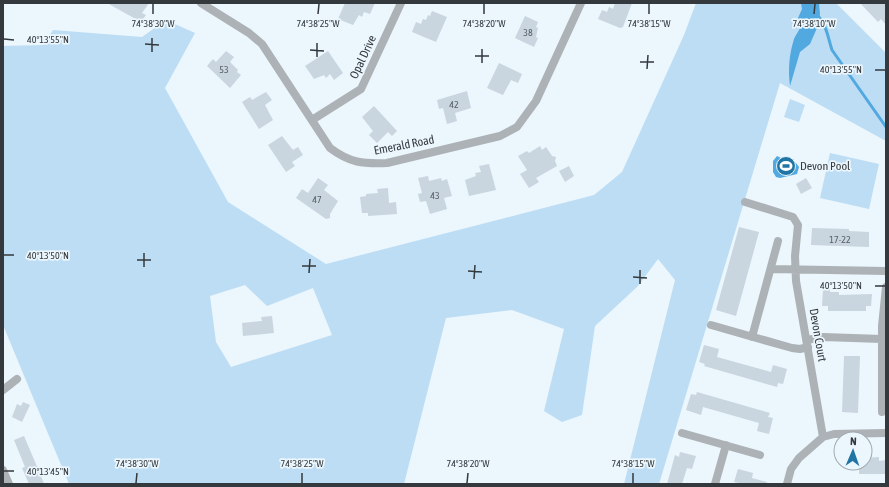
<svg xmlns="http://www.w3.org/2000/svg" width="889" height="487" viewBox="0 0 889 487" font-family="'Asap Condensed',sans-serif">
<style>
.green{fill:#bdddf4;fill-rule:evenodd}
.water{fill:#51a9e0}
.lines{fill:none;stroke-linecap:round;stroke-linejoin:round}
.stream{stroke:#51a9e0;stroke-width:3}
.building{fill:#c9d6df}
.minor{stroke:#adb2b6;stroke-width:8}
.ticks{fill:none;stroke:#34393d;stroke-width:1.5}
.labels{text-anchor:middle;stroke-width:3.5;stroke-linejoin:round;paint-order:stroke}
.number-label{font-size:10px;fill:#596066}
.street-label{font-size:12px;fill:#34393d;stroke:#ebf6fd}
.poi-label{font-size:12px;fill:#34393d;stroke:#ebf6fd;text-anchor:start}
.ticks-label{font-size:10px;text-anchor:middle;fill:#34393d;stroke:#ebf6fd;stroke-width:3.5;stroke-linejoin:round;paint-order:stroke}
</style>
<rect width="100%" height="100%" fill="#ebf6fd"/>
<path class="green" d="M696 3H836L886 53V141L780 83 659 484H624L675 280 658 259 638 286 595 326 582 415 562 422 544 411 564 329 512 310 446 318 404 484H69L3 325V46L43 45 53 30 142 37 166 20 195 33 165 88 228 202 326 264 594 195 622 172 684 35ZM245 285 267 306 313 288 332 335 231 367 216 342 210 296Z
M790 99 805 105 799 122 784 117Z
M830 153 879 164 869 209 820 198Z"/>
<path class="water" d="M801 3H819L820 14 817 28 810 44 800 52 790 86C788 69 789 55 794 39 797 32 801 29 802 22L798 18 802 9Z
M777 156 781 158 786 165 792 162 796 163 799 167 797 174 780 178 776 177 773 172V161Z"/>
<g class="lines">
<path class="stream" d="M819 17C827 26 828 38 832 50L886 127"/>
</g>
<path class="building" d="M107 3H149L142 13 146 15 141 22Z
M345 3H375L370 14 364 12 362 17 359 15 353 25 338 19Z
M615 3H632L623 27 620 28 598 19 602 10 607 12 609 7 613 9Z
M860 3H886V25L881 19 878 22Z
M432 11 447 17 436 42 412 32 416 22 421 24 423 19 426 20 428 15 430 16Z
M525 16 538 22 536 27 538 28 536 37 538 38 534 47 515 38Z
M226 51 234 57 230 62 238 70 237 72 241 75 230 88 207 66 213 59 216 62Z
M328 51 343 73 334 80 330 74 326 78 324 75 314 79 305 66Z
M499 63 522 74 518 83 511 80 503 95 487 88Z
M467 91 471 108 455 113 457 121 447 124 443 108 439 109 437 100Z
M266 92 272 100 265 105 273 120 259 129 242 102 250 97 252 100Z
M374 106 397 131 392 136 388 132 377 143 369 135 373 131 362 117Z
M282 136 293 150 298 147 303 155 292 162 295 166 286 172 268 145Z
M540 146 542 150 546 147 552 156 556 157 555 161 557 166 536 178 539 182 529 188 520 174 527 170 518 156 527 151 529 153Z
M489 164 496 190 469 196 465 180 476 176 475 173 481 172 479 166Z
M569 166 574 176 565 182 559 171Z
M428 176 429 181 441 178 442 181 447 179 452 196 444 198 447 209 430 214 426 201 420 202 418 194 422 193 418 178Z
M318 178 328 185 324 190 338 201 330 214V218L326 219 296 198 302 189 308 193Z
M806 178 812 188 801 194 796 184Z
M388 188 389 203 396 202 397 214 368 216V213H362L360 197 366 196V194L378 193 377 189Z
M739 227 759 232 736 316 716 310Z
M812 228 849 229V231L869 232V247L811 245Z
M823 289H830V292H839V295L872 294 871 306H866V311H828V306H822Z
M272 316 274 333 243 336 242 323 262 321 261 317Z
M704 345 719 349 717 357 771 372 773 365 787 369 783 384 778 383 777 387 704 366 705 364 699 362Z
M844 356H860L858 413 842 412Z
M697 392 770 413 768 417 773 418 769 434 757 431 759 423 703 407 701 415 686 410 691 394 696 395Z
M23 402 30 405 22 422 12 417 17 404 21 406Z
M24 436 41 476 44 484H29L22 468 25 467 14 440Z
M680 452 696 456 692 469 687 468 682 484H667L675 455 679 457Z
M879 457V461L886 460V474H859V463H865V458Z
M738 469 753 473 752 478 767 482 766 484H743L734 482Z"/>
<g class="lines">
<path class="minor" d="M201 3 249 33 262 44 330 148C350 163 363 164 387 163L500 136 517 127 536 101 581 3
M312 120 361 89 401 3
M745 202 793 217 798 225 795 256 796 281 823 437
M771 269 886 271
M711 325 792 348 800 349 808 347
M752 337 778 241
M807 340 823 337 882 339
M3 390 17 379
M882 412V326L886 287
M682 433 760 455
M3 470 9 484
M715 484 726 445
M787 484 791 469 799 458 823 437 834 434 886 433"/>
</g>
<path class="ticks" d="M153 14V4M318 14 319 4M484 14V4M649 14V4M814 14 815 4M4 39 14 40M145 44 159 45M310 50 324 51M152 52V38M475 56H489M317 57V43M640 62H654M482 63V49M647 69 648 55M875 70H885M4 255H14M137 260H151M302 266H316M144 267V253M468 271 482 272M309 273 310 259M633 277 647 278M474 279 475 265M640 284V270M875 286H885M4 471H14M136 483 137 473M302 483V473M467 483 468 473M633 483V473"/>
<defs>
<g id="stadium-disc" transform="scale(1)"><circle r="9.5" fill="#2175a5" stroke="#ebf6fd"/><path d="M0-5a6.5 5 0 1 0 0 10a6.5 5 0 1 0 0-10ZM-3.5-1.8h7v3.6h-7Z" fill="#fff"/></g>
</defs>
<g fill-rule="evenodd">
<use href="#stadium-disc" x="786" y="166"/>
</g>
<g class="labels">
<g class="number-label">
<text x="528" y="36">38</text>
<text x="224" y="73">53</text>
<text x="454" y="108">42</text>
<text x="435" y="199">43</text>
<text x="317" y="203">47</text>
<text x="840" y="243">17-22</text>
</g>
<g class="street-label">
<text transform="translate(363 57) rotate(-65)" y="4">Opal Drive</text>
<text transform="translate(404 145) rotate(-11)" y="4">Emerald Road</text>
<text transform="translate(818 335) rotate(80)" y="4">Devon Court</text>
</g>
<g class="poi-label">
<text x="800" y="170">Devon Pool</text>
</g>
</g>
<g class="ticks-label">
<text x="153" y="27">74°38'30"W</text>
<text x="318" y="27">74°38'25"W</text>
<text x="484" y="27">74°38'20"W</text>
<text x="649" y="27">74°38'15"W</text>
<text x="814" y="27">74°38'10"W</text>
<text x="48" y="43">40°13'55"N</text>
<text x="841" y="73">40°13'55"N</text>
<text x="48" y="259">40°13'50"N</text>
<text x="841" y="289">40°13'50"N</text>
<text x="137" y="467">74°38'30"W</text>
<text x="302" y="467">74°38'25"W</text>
<text x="468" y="467">74°38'20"W</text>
<text x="633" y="467">74°38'15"W</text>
<text x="48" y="475">40°13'45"N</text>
</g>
<rect width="889" height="487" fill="none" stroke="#34393d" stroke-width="8"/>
<g transform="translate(853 451) rotate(2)"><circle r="19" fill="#ebf6fd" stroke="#a2aab0"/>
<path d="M0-3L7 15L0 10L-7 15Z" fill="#2175a5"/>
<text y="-6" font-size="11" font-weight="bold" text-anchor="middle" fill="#34393d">N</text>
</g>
</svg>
